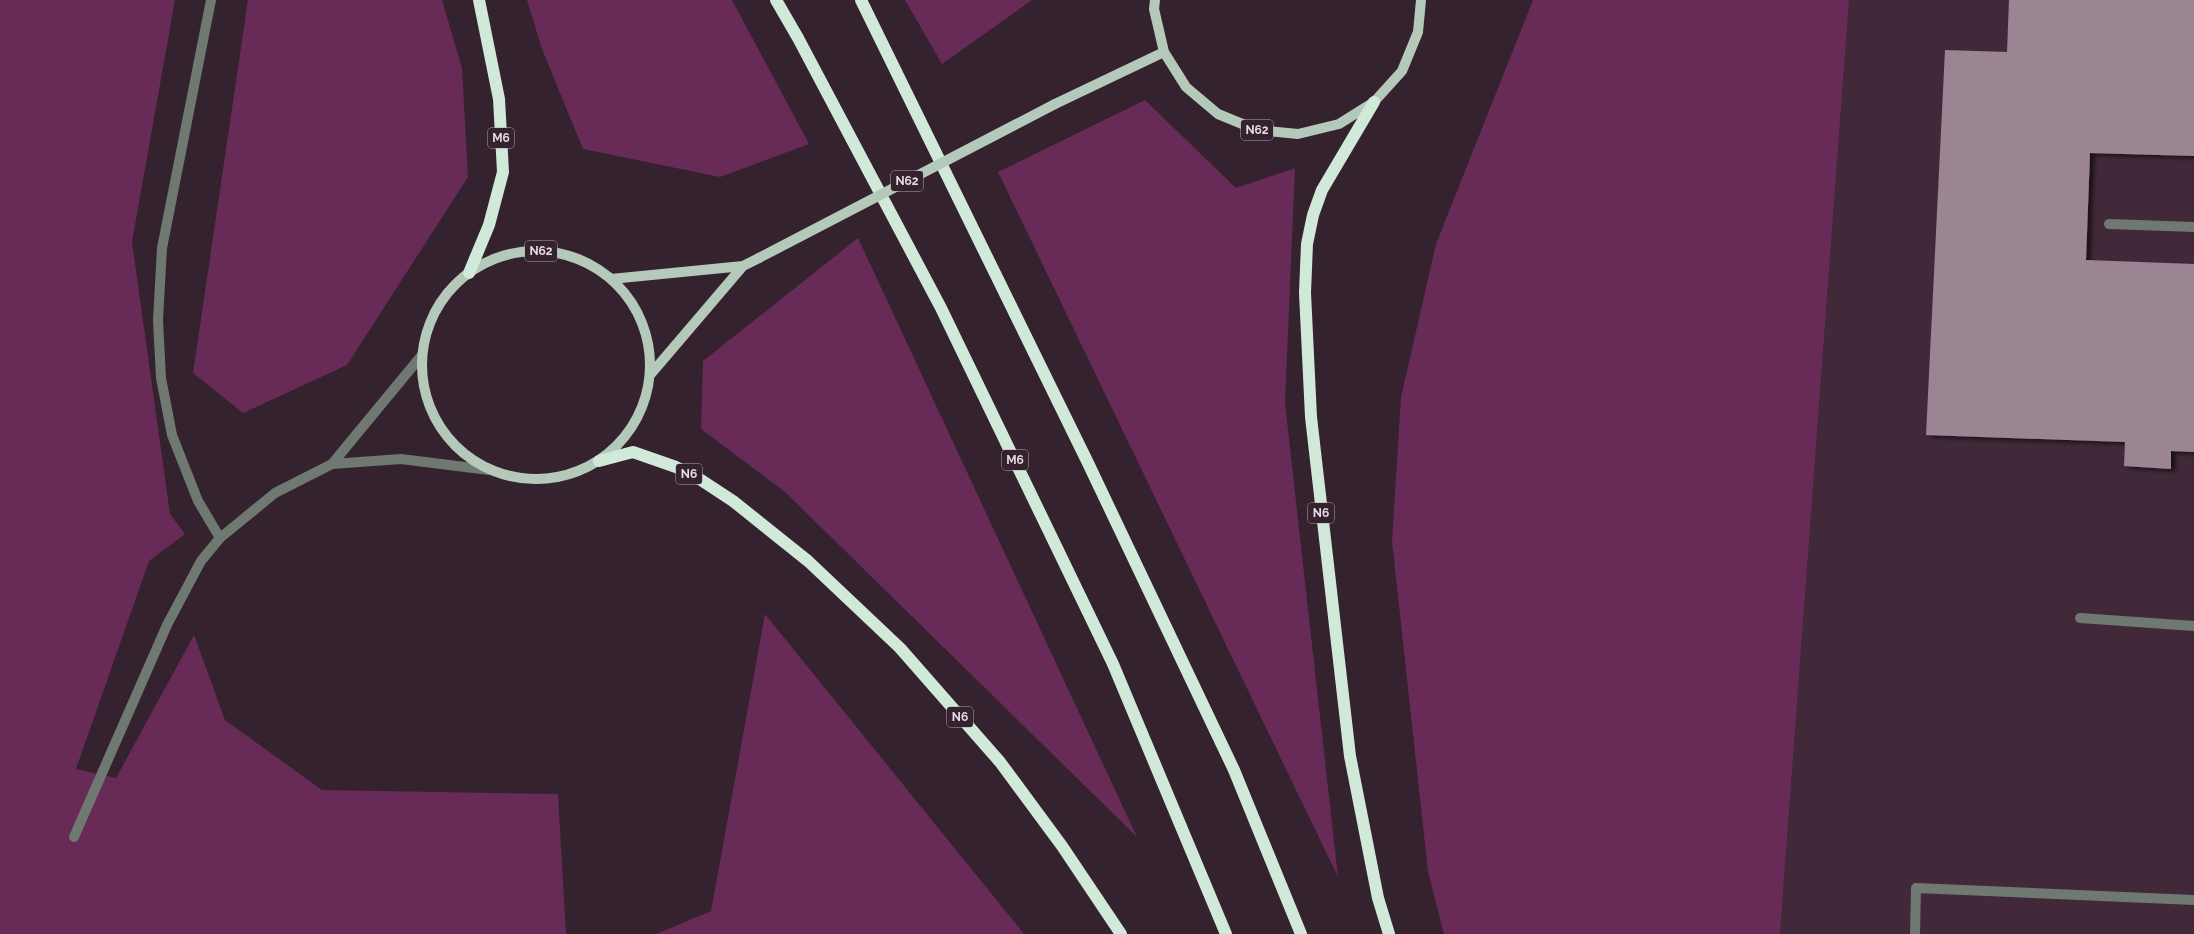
<svg xmlns="http://www.w3.org/2000/svg" width="2194" height="934" viewBox="0 0 2194 934" font-family="Raleway,sans-serif">
<style>
.built{fill:#412939}
.green{fill:#682a56}
.building{fill:#9c8593;filter:url(#shadow)}
.lines{fill:none;stroke-linecap:round;stroke-linejoin:round}
.minor{stroke:#6f7871;stroke-width:10}
.major{stroke:#b5c9bb;stroke-width:10}
.highway{stroke:#d1e9d8;stroke-width:12}
.major-bridge{stroke:#b5c9bb;stroke-width:10}
.labels{text-anchor:middle;stroke-width:4;stroke-linejoin:round;paint-order:stroke}
.shield{fill:#34222e;stroke:#b2a4ad;stroke-width:1}
.shield-label{font-size:12px;font-weight:bold;fill:#e8dbe3}
</style>
<defs>
<filter id="shadow"><feDropShadow dx="4.5" dy="2.5" stdDeviation="2" flood-color="#0009"/></filter>
</defs>
<rect width="100%" height="100%" fill="#34222e"/>
<path class="built" d="M1849 0H2194V934H1780Z"/>
<path class="green" d="M0 0H175L132 242 170 514 185 534 149 561 76 769 116 778 194 635 225 720 322 790 558 794 566 934H0Z
M248 0H442L462 68 468 177 347 365 243 413 193 373Z
M527 0H732L809 144 720 177 583 149 542 49Z
M905 0H1032L942 64Z
M1533 0H1849L1780 934H1444L1428 872 1392 541 1401 397 1436 244Z
M1145 100 1236 188 1295 168 1285 403 1338 877 998 172Z
M858 238 1137 837 785 492 701 429 703 361Z
M765 614 1024 934H656L711 911Z"/>
<path class="building" d="M2009 0H2194V156L2090 153 2086 260 2194 264V452L2171 451V469L2124 466 2125 442 1926 435 1945 50 2007 52Z"/>
<g class="lines">
<path class="minor" d="M211 0 162 248 158 320 161 378 172 435 198 501 220 538
M2109 224 2194 227
M332 464 422 355
M2080 618 2194 626
M74 837 167 625 201 561 220 538 275 493 332 464 401 459 489 470
M1915 934 1916 888 2194 900"/>
<path class="major" d="M1155 0 1154 9 1164 52 1186 87 1218 114 1257 130 1298 134 1339 124 1374 102 1402 71 1418 32 1421 0
M1055 104 1164 52
M422 365a114 114 0 1 1 228 0a114 114 0 1 1-228 0Z
M611 279 743 266 759 258
M650 375 743 266"/>
<path class="highway" d="M776 0 798 38 941 308 1113 664 1226 934
M861 0 1088 463 1234 770 1301 934
M1374 102 1322 190 1313 215 1307 244 1305 293 1311 417 1350 756 1378 898 1389 934
M469 273 489 225 503 172 499 99 479 0
M599 461 633 452 676 467 701 480 733 501 808 561 900 648 1000 762 1062 846 1121 934"/>
<path class="major-bridge" d="M759 258 1055 104"/>
</g>
<g class="labels">
<g class="shield">
<rect x="1241" y="120" width="32" height="20" rx="3"/>
<rect x="488" y="128" width="26" height="20" rx="3"/>
<rect x="891" y="171" width="32" height="20" rx="3"/>
<rect x="525" y="241" width="32" height="20" rx="3"/>
<rect x="1002" y="450" width="26" height="20" rx="3"/>
<rect x="676" y="464" width="26" height="20" rx="3"/>
<rect x="1308" y="503" width="26" height="20" rx="3"/>
<rect x="947" y="707" width="26" height="20" rx="3"/>
</g>
<g class="shield-label">
<text x="1257" y="134">N62</text>
<text x="501" y="142">M6</text>
<text x="907" y="185">N62</text>
<text x="541" y="255">N62</text>
<text x="1015" y="464">M6</text>
<text x="689" y="478">N6</text>
<text x="1321" y="517">N6</text>
<text x="960" y="721">N6</text>
</g>
</g>
</svg>
